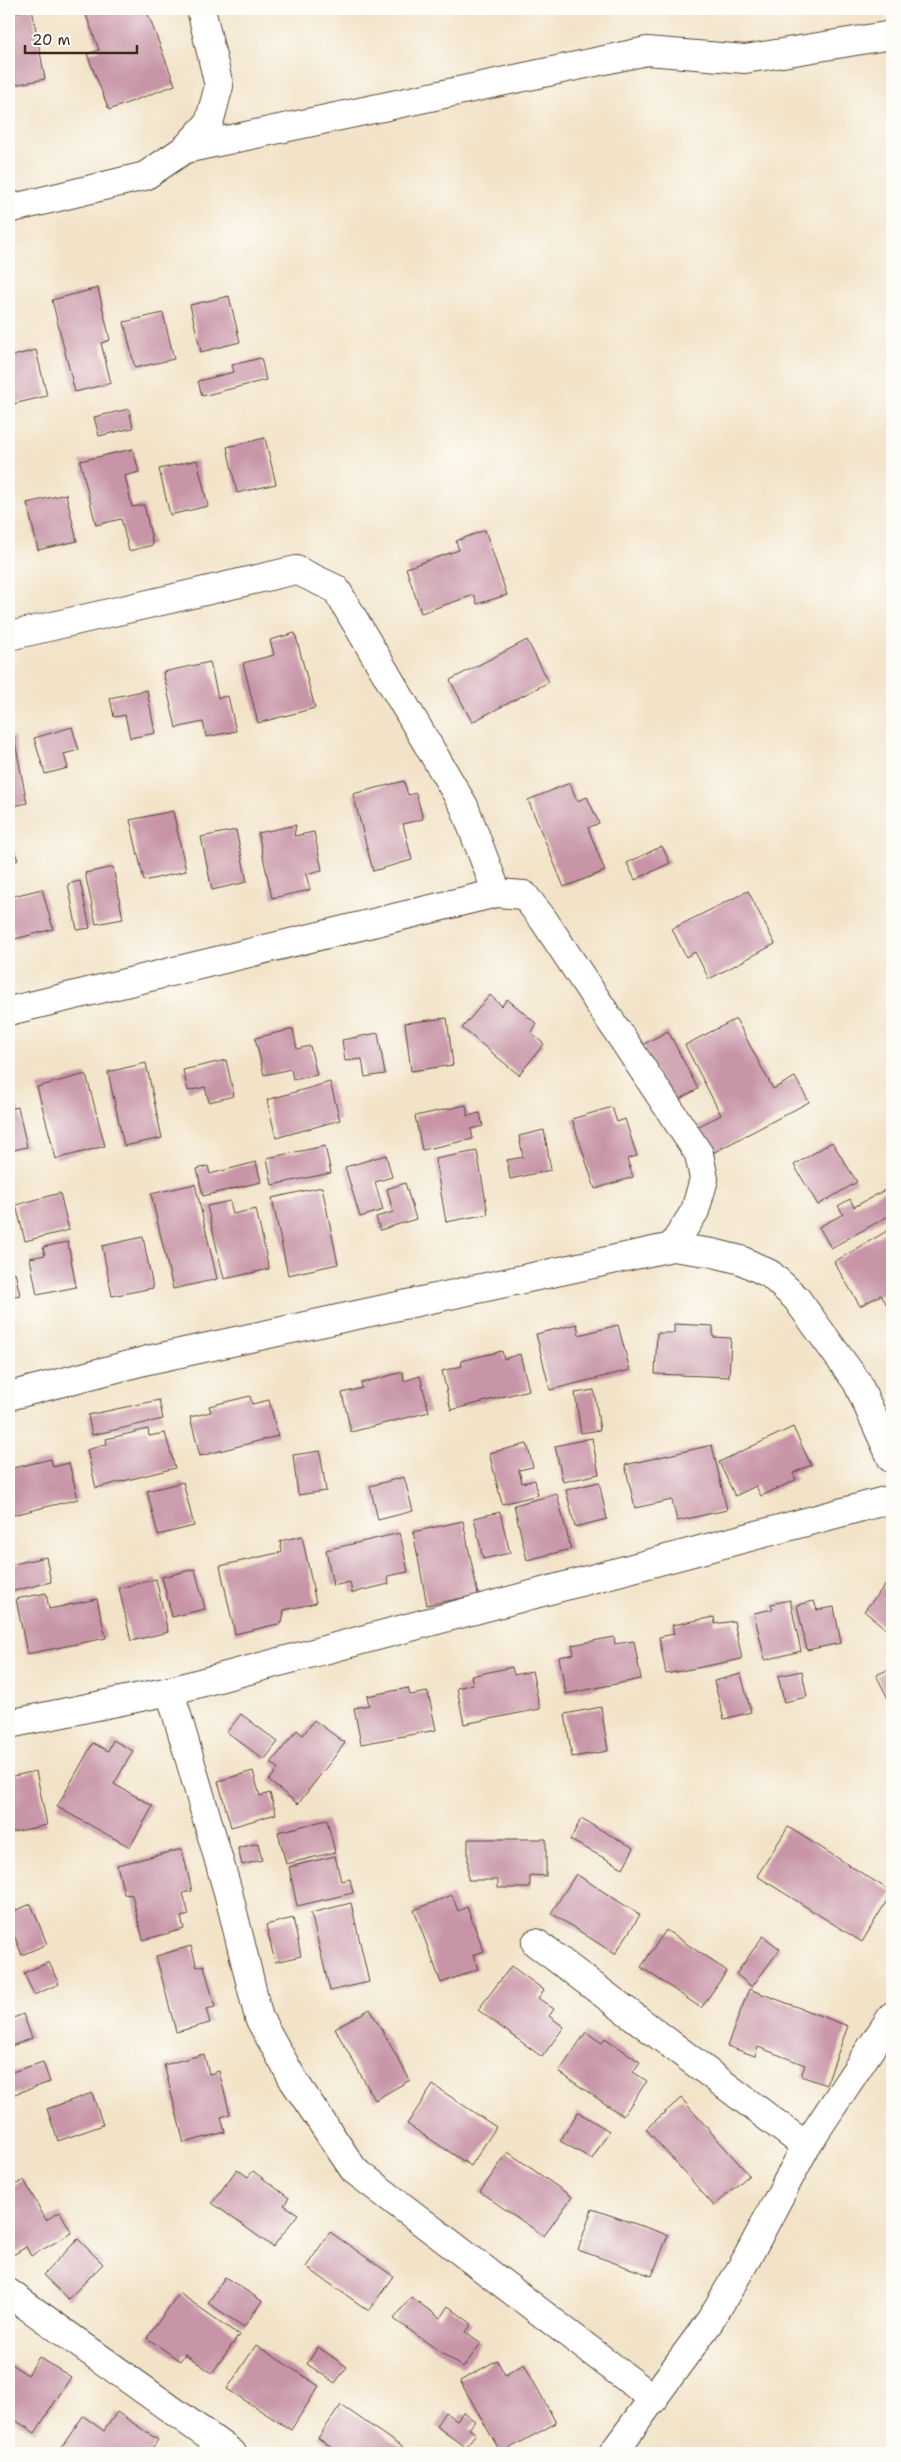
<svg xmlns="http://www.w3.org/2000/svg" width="901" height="2462" viewBox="0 0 901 2462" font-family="'Shantell Sans',sans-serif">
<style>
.building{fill:#c895a7}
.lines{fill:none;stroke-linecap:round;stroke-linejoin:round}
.street-casing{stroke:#564638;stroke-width:30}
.street{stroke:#fff;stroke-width:28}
</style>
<rect width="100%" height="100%" fill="#fdfcf7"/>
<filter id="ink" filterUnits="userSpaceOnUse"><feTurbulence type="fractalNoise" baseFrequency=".02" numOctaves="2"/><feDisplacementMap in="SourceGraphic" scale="10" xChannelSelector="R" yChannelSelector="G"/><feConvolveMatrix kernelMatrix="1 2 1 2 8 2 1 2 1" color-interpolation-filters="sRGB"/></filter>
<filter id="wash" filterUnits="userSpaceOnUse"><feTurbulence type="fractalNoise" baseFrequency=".0096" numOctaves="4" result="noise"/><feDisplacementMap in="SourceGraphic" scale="20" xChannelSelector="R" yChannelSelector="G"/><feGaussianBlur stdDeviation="1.12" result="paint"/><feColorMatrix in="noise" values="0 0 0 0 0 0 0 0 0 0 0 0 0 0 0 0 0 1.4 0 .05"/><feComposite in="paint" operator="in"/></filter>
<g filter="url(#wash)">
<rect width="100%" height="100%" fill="#f2e3c8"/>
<g id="blocks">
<path class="building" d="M32 9 45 79 9 86V14Z
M84 9H146L175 85 109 110 87 54 99 50Z
M98 288 110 340 101 343 111 383 75 392 52 300Z
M229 296 240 342 201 352 190 305Z
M163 313 174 359 135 368 124 322Z
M36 350 47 396 9 405V357Z
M261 358 266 380 202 396 198 381 234 372 232 365Z
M129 409 133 428 99 436 94 417Z
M265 438 276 484 237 493 227 447Z
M133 449 139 472 125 476 132 507 144 505 153 545 129 551 121 519 96 525 80 461Z
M197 460 208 506 170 515 159 469Z
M66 494 77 541 38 550 27 503Z
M485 530 507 595 477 604 474 595 421 613 406 568 459 550 456 541Z
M295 633 315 708 258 723 243 663 274 655 270 640Z
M527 640 549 682 472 722 450 680Z
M210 662 218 698 228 696 236 731 206 737 203 722 176 728 163 672Z
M147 690 155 733 130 738 125 715 114 717 110 698Z
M72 727 79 750 64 754 68 768 45 774 34 738Z
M14 737 27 803 9 807V738Z
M404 781 408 795 416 793 423 819 403 824 412 860 373 871 353 794Z
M570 783 577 801 587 797 599 823 588 828 605 871 564 887 528 800Z
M173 811 186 871 144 881 130 820Z
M296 825 294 836 314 832 322 870 306 874 310 890 272 898 258 833Z
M236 830 247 882 212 890 201 837Z
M9 840 18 860 9 864Z
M662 846 670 863 635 880 627 863Z
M113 867 123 919 96 924 85 873Z
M80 881 90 928 77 930 68 884Z
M42 889 53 929 15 939 9 915V897Z
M748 891 775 944 709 979 695 952 686 957 672 929Z
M490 995 502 1006 507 999 537 1024 531 1033 544 1044 519 1075 462 1028Z
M447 1018 453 1065 411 1071 405 1023Z
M736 1019 773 1089 795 1077 809 1102 709 1155 695 1128 721 1115 685 1045Z
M293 1029 297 1049 310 1046 317 1075 293 1080 291 1069 264 1075 255 1038Z
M668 1031 698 1089 673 1103 642 1045Z
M378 1033 385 1074 365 1077 362 1059 345 1061 342 1040Z
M226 1060 234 1096 209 1102 205 1087 188 1091 183 1070Z
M146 1063 162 1138 124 1146 108 1072Z
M86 1074 105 1146 56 1159 37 1087Z
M330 1082 340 1120 276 1138 267 1100Z
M466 1105 468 1116 480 1113 483 1126 471 1129 473 1139 422 1150 415 1116Z
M18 1107 27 1147 9 1151V1109Z
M612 1107 617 1122 625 1119 637 1156 627 1159 633 1177 595 1189 572 1119Z
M544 1130 551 1170 510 1179 507 1160 523 1157 519 1136Z
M832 1142 857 1182 818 1205 794 1165Z
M325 1146 331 1173 272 1185 267 1158Z
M477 1151 488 1214 446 1222 435 1159Z
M386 1155 392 1177 375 1182 383 1210 360 1217 345 1167Z
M256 1162 261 1182 203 1196 197 1169 208 1166 210 1174Z
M405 1183 416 1219 380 1230 376 1217 393 1212 387 1189Z
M195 1184 217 1279 173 1289 151 1194Z
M322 1187 338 1264 288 1275 272 1198Z
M885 1190 892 1203V1214L831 1248 819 1227 843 1214 838 1206 850 1199 854 1207Z
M60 1193 69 1230 25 1241 16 1205Z
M230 1201 233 1214 256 1209 269 1269 224 1279 207 1206Z
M892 1228V1302L887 1305 881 1295 860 1306 834 1262Z
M143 1237 153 1288 112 1296 102 1246Z
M68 1242 76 1287 37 1295 30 1258 45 1255 43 1247Z
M15 1272 20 1295 9 1297V1273Z
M577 1324 579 1335 618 1325 630 1370 550 1390 536 1334Z
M674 1324 713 1326V1337L731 1338 729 1377 655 1374 657 1333H674Z
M502 1351 504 1359 520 1354 529 1390 451 1410 442 1371 462 1366 461 1361Z
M403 1372 404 1381 420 1376 429 1412 351 1432 342 1393 362 1388 361 1383Z
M594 1390 600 1430 581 1433 575 1393Z
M250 1396 252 1404 269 1400 278 1436 200 1456 190 1417 211 1412 209 1406Z
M159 1400 163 1419 92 1435 88 1415Z
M793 1427 811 1465 793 1473 796 1480 761 1496 756 1486 735 1496 719 1462Z
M148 1429 149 1436 165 1433 175 1468 96 1488 87 1450 107 1444 106 1439Z
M592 1438 599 1474 563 1482 555 1446Z
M527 1444 533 1467 519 1470 522 1483 535 1480 538 1495 502 1504 489 1453Z
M712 1445 727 1510 677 1521 672 1500 635 1508 625 1465Z
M320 1451 326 1491 298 1495 293 1455Z
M51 1459 53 1467 69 1463 78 1499 9 1516V1469Z
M404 1477 413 1511 378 1520 370 1486Z
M183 1482 194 1526 158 1535 147 1491Z
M599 1482 607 1519 575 1527 566 1490Z
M557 1494 571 1549 527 1560 514 1505Z
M500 1512 510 1553 483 1559 474 1518Z
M463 1521 478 1595 427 1605 413 1532Z
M400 1533 408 1572 388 1576 389 1584 352 1593 350 1582 333 1586 326 1550Z
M302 1536 316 1603 284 1610 282 1623 235 1634 220 1566 282 1552 280 1541Z
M46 1557 51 1582 9 1592V1565Z
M195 1569 205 1609 172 1617 162 1577Z
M892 1577V1634L864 1611Z
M156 1579 168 1632 131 1641 119 1588Z
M46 1593 49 1609 97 1599 106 1638 27 1654 16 1599Z
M790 1600 801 1651 765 1660 754 1613 773 1609 771 1604Z
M814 1601 817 1610 834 1607 841 1643 807 1650 797 1605Z
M714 1617 715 1624 734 1621 742 1659 666 1674 659 1637 674 1634 672 1625Z
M614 1637 615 1644 634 1641 641 1679 566 1694 559 1657 574 1654 572 1645Z
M512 1667 514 1675 532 1671 540 1709 464 1724 457 1688 473 1684 471 1676Z
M892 1668V1706L876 1675Z
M802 1671 807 1697 784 1702 778 1676Z
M741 1674 751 1712 724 1719 714 1681Z
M408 1688 410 1695 428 1692 436 1730 361 1744 354 1708 369 1705 367 1696Z
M601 1707 608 1751 572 1757 565 1714Z
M241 1714 278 1742 264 1760 227 1732Z
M314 1720 345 1743 298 1804 269 1781 278 1768 271 1763 297 1730 303 1735Z
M113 1740 133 1751 114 1784 153 1806 130 1847 57 1807 93 1743 108 1751Z
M36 1771 47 1825 9 1833V1777Z
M253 1771 260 1796 270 1793 276 1814 231 1827 218 1781Z
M581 1819 634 1848 623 1868 570 1840Z
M327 1820 335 1852 286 1864 278 1832Z
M788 1827 892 1892 862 1942 757 1876Z
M468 1839H546V1876L530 1875V1888H498V1880H468Z
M258 1843 262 1860 242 1865 238 1848Z
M182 1849 192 1891 183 1893 189 1915 181 1917 184 1929 143 1940 132 1895 124 1894 117 1865Z
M335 1856 341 1881 350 1879 353 1893 297 1906 289 1867Z
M576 1874 640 1915 615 1954 551 1913Z
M452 1895 458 1911 467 1907 484 1951 473 1955 478 1969 441 1983 414 1910Z
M351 1903 369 1982 330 1991 311 1913Z
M31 1904 47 1944 22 1955 9 1923V1913Z
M293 1918 301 1956 275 1962 266 1925Z
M666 1930 727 1971 701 2008 641 1967Z
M763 1936 780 1949 752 1987 736 1974Z
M191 1946 197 1967 204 1965 215 2007 206 2009 210 2023 176 2032 156 1956Z
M49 1962 59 1984 34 1995 24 1973Z
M511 1966 544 1990 538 1998 554 2009 549 2016 564 2027 542 2057 478 2010Z
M749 1989 848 2026 826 2085 801 2076 805 2065 758 2047 755 2056 727 2046Z
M370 2009 410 2080 375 2100 335 2029Z
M23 2014 32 2038 9 2047V2020Z
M586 2032 602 2043 605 2038 640 2062 633 2072 647 2081 623 2116 559 2072Z
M204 2054 209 2074 219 2071 230 2114 221 2117 225 2132 184 2143 164 2065Z
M43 2062 50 2082 9 2096V2073Z
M433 2085 496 2127 471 2166 407 2124Z
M92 2093 103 2125 58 2141 47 2109Z
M681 2098 749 2175 714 2206 646 2129Z
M578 2112 609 2131 592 2159 560 2141Z
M508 2152 572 2197 544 2236 480 2192Z
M237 2169 248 2177 253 2171 289 2198 284 2205 298 2214 273 2247 212 2203Z
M24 2180 46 2220 60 2212 72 2233 31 2256 26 2247 13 2255 9 2247V2221L11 2220 9 2216V2188Z
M592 2209 668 2235 652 2276 578 2250Z
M330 2232 393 2276 369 2311 306 2267Z
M78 2239 103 2264 68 2299 43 2275Z
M225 2277 262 2301 244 2327 208 2303Z
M179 2293 239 2335 212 2373 185 2354 180 2361 147 2338Z
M411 2297 440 2318 448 2306 472 2324 466 2332 481 2343 463 2368 394 2319Z
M256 2345 319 2386 291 2430 227 2389Z
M318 2347 347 2367 335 2383 307 2364Z
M39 2357 71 2377 35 2433 9 2416V2363L28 2375Z
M497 2360 505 2375 524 2364 556 2423 501 2453 460 2381Z
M341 2405 403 2448 399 2453H339L318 2438Z
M117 2412 158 2440 149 2453 58 2452 83 2416 104 2431Z
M445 2412 457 2420 463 2412 475 2421 469 2429 476 2434 465 2447 436 2426Z"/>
</g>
</g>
<g filter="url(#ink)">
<use href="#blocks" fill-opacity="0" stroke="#564638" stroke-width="1"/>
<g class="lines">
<g class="street-casing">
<path id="street" d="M185 149 647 51 745 59 892 35
M9 209 145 176 185 149 209 123 219 86 201 9
M9 636 296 570 336 589 464 806 497 893
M9 1011 497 893 524 895 543 919 699 1154 704 1179 695 1211 672 1247
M9 1396 148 1360 672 1247 713 1253 741 1260 770 1274 796 1298 857 1382 892 1459
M170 1691 228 1892 259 2018 294 2081 354 2170 654 2399
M9 1724 170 1691 892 1499
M536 1943 806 2146 747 2258 710 2321 613 2453
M806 2146 892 2016
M9 2293 232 2453"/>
</g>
<use href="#street" class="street"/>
</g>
</g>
<rect width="901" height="2462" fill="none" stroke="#fdfcf7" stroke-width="30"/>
<path d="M25 45v8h112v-8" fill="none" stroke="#3b2a1e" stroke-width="2.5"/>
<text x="32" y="45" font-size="15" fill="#3b2a1e" stroke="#fdfcf7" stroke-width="4" paint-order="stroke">20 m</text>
</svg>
